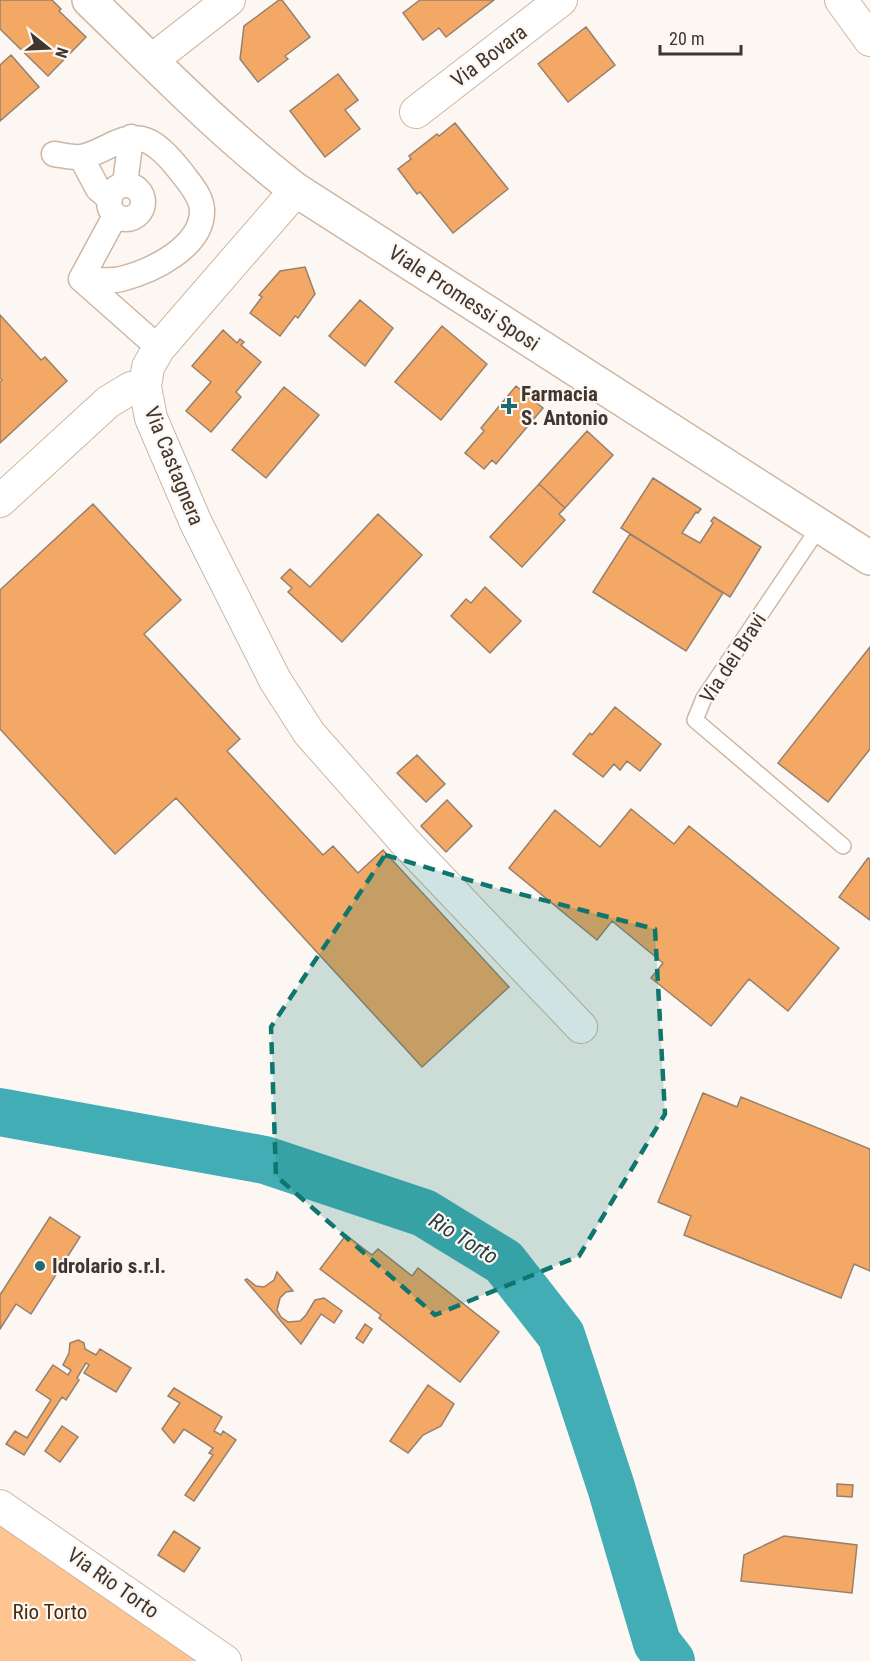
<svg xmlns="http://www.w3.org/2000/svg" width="870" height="1661" viewBox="0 0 870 1661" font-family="'Roboto Condensed',sans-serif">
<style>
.green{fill:#fec492}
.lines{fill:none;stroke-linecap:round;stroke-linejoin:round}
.river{stroke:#42adb4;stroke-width:48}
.building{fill:#f3a865;stroke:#97806d;stroke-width:1.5}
.service-casing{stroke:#cfb6a1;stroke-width:18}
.pedestrian-casing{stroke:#cfb6a1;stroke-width:27}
.minor-casing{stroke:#cfb6a1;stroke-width:34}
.secondary-casing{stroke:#cfb6a1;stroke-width:36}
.service{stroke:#fff;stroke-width:15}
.pedestrian{stroke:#fff;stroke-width:24}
.minor{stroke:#fff;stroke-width:32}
.secondary{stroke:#fff;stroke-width:33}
.marked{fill:#0f766e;fill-opacity:0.2;stroke:#0f766e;stroke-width:4.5;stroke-dasharray:12 8;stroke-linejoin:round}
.poi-dot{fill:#1f6b70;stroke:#fcf7f3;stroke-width:2}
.labels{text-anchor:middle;stroke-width:4.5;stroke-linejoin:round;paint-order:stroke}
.street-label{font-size:21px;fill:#40362d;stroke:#fcf7f3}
.poi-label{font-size:21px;font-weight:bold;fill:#40362d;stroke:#fcf7f3;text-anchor:start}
.park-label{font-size:21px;fill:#4a2c0f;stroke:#fcf7f3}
.water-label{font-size:22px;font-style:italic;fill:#263e40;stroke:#fcf7f3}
</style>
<rect width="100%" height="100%" fill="#fcf7f3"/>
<path class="green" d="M0 1523 208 1661H0Z"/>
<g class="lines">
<path class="river" d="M0 1112 265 1160 424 1213 504 1262 561 1335 611 1487 657 1643 671 1661"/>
</g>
<path class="building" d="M0 0H52L61 9 59 11 86 37 48 76 0 29Z
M279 0H282L310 37 285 56 288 59 258 82 240 59 244 26Z
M420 0H494L446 37 439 28 423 40 403 13Z
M586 27 615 65 568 102 538 64Z
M11 55 39 87 0 121V65Z
M338 74 358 100 345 110 360 129 325 157 290 111Z
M455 123 508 189 453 233 420 192 417 194 398 169 411 159 409 156 437 134 439 136Z
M305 267 315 294 298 318 295 316 280 336 250 313 262 297 259 295 280 271Z
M360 300 393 328 365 366 329 336Z
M0 315 41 360 45 357 67 381 0 443V382L2 380 0 378Z
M442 326 487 364 441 420 395 382Z
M223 330 237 343 240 339 244 342 241 345 261 362 236 392 241 397 211 432 186 411 211 382 192 366Z
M516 386 543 408 496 464 492 460 484 469 465 453 484 431 481 428Z
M284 387 319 415 266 478 232 450Z
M587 431 613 455 565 508 539 484Z
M653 478 701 509 698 513 696 512 682 533 700 543 713 523 711 521 714 517 761 547 730 597 621 528Z
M539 484 565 508 559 514 565 520 522 567 490 537Z
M93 504 181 600 144 634 240 739 227 751 323 855 333 846 358 873 383 850 509 987 422 1067 176 798 115 854 0 729V590Z
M378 514 422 555 342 642 288 592 292 588 281 578 290 569 310 587Z
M630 534 723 593 686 651 593 592Z
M485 587 521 621 490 653 451 616 466 599 471 603Z
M870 647V749L828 802 778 763Z
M615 707 661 744 640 771 627 761 620 770 614 764 603 777 573 754 590 733 592 735Z
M417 755 445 784 426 802 397 773Z
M447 800 472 826 446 852 421 826Z
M631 809 674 844 689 826 839 948 788 1011 749 979 711 1026 651 978 663 963 612 921 597 940 509 868 555 810 600 847Z
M868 858 870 859V920L839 897Z
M703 1093 737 1107 741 1097 870 1149V1271L854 1264 841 1298 684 1235 691 1216 658 1202Z
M50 1217 80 1237 31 1314 16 1304 0 1329V1295Z
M346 1235 372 1255 378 1249 412 1276 418 1268 499 1332 460 1382 379 1318 381 1315 320 1269Z
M277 1272 293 1291 286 1292 280 1298 277 1310 281 1317 288 1322 300 1321 306 1315 315 1300 324 1298 342 1311 334 1323 321 1314 301 1344 245 1280 247 1279 256 1286 264 1287 274 1280Z
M365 1324 372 1329 363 1343 356 1338Z
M78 1340 84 1343 85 1349 96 1355 100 1349 131 1368 116 1392 84 1373 89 1365 86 1363 77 1378 79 1380 66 1400 62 1397 24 1455 6 1444 15 1431 27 1438 51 1400 36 1390 53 1365 68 1375 71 1370 63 1365 69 1353 70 1343Z
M428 1385 454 1404 441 1426 423 1435 408 1453 390 1441Z
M174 1388 222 1417 214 1431 221 1435 223 1431 236 1440 194 1501 185 1495 213 1455 209 1453 213 1448 184 1429 174 1443 162 1429 180 1403 168 1396Z
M62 1426 78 1437 60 1462 45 1451Z
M837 1484 853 1485 852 1497 837 1496Z
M174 1531 200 1548 184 1572 158 1555Z
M784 1536 857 1545 852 1593 741 1581 744 1555Z"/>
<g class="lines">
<g class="service-casing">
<path id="service" d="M820 526 704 698 695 720 843 846"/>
</g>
<g class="pedestrian-casing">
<path id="pedestrian" d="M54 154C62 155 73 158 81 157 105 153 125 129 150 142 163 149 176 165 185 177 192 186 201 197 202 209 204 246 153 271 121 279 109 282 93 279 81 279
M81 157 98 189 110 199
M125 184 131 137
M109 202a17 17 0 1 1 34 0a17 17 0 1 1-34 0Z
M81 279 159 348
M81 279 115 216"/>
</g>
<g class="minor-casing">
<path id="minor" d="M841 0 870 40
M152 60 229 0
M416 112 561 0
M296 190 159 348 148 367 145 387 151 418 196 523 275 680 309 733 406 843 581 1027
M0 501 108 402 131 388 145 387
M0 1506 225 1661"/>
</g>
<g class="secondary-casing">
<path id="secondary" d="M89 0C156 65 222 133 296 190L870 558"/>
</g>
<use href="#service" class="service"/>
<use href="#pedestrian" class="pedestrian"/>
<use href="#minor" class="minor"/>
<use href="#secondary" class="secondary"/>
</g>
<path class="marked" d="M385 855 489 886 655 929 665 1114 579 1256 435 1315 276 1176 271 1027Z"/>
<g class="poi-dot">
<path d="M506 397h6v6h6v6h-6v6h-6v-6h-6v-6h6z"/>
<circle cx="40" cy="1266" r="6"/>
</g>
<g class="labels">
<g class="street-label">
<text transform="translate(489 56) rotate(-37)" y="7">Via Bovara</text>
<text transform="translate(464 298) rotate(33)" y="7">Viale Promessi Sposi</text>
<text transform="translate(174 466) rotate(68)" y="7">Via Castagnera</text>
<text transform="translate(733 658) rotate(-57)" y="7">Via dei Bravi</text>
<text transform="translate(113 1583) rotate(35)" y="7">Via Rio Torto</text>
</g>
<g class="poi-label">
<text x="521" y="401">Farmacia<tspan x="521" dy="24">S. Antonio</tspan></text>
<text x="52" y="1273">Idrolario s.r.l.</text>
</g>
<g class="park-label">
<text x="50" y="1619">Rio Torto</text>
</g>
<g class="water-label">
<text transform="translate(464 1238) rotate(32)" y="8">Rio Torto</text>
</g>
</g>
<g transform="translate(48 48) rotate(108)" stroke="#fcf7f3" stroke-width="4.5" paint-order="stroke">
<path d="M0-4.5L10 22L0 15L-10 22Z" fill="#40362d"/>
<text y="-9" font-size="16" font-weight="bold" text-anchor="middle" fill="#40362d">N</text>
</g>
<path d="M660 45v9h81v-9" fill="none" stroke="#40362d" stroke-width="3"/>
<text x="669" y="45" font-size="18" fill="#40362d" stroke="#fcf7f3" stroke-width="4.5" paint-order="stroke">20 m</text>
</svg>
